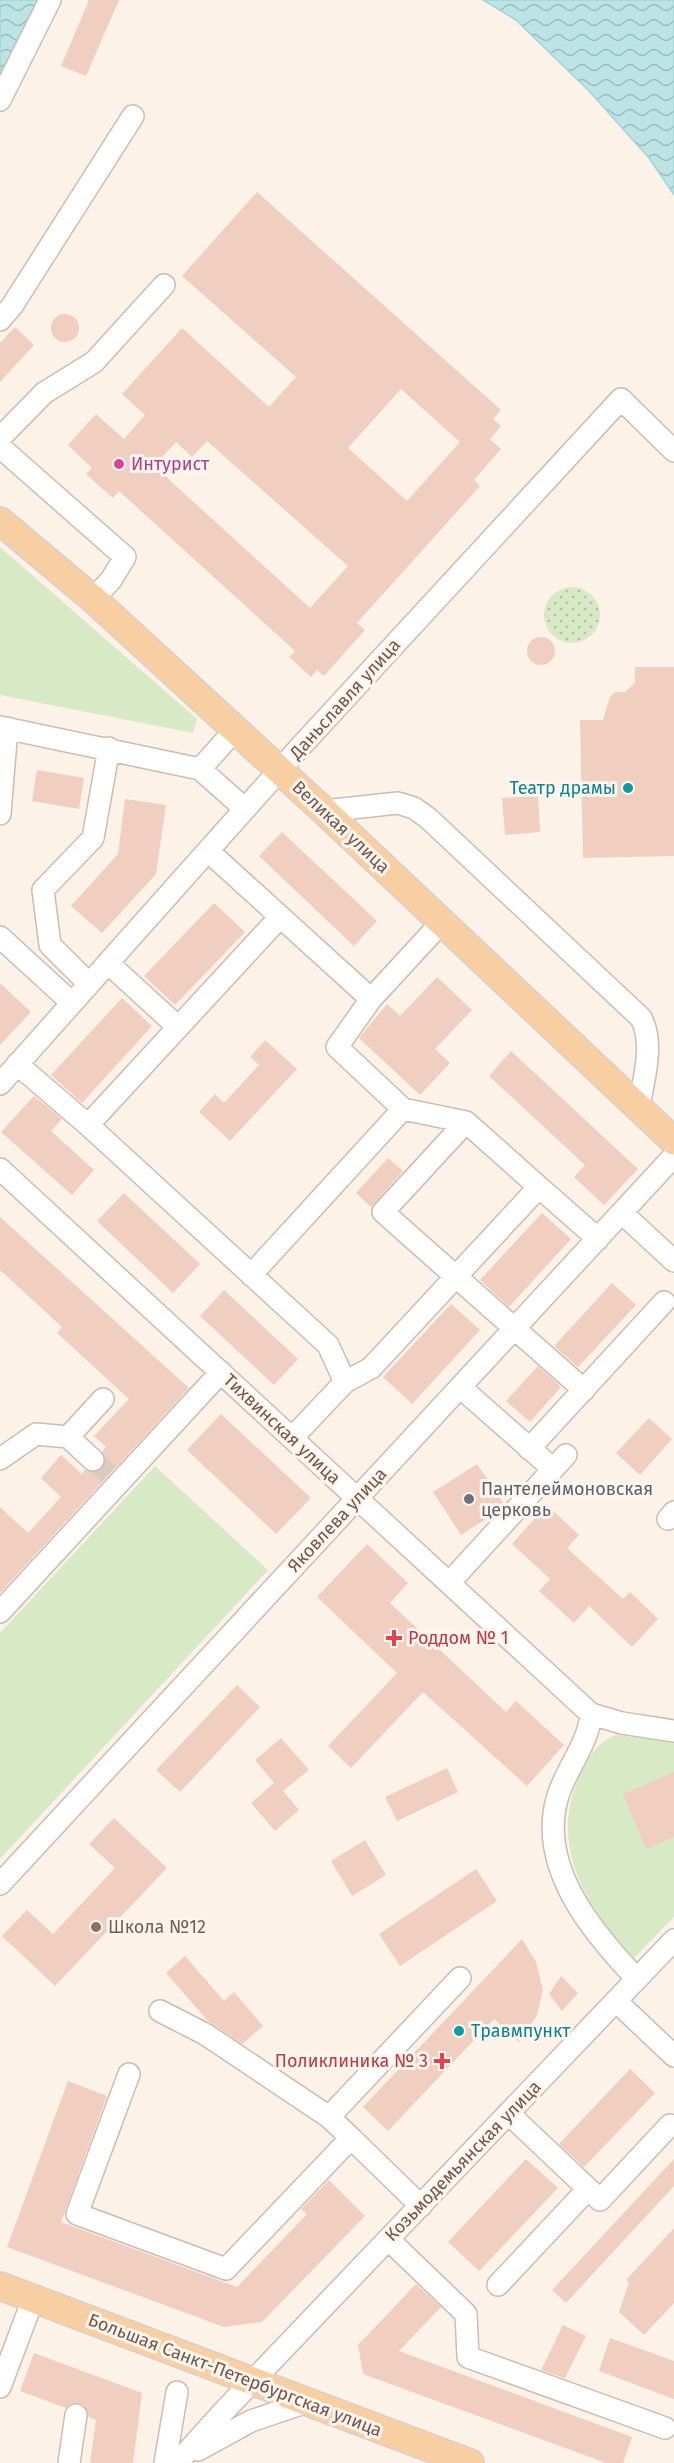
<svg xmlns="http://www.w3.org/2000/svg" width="674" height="2463" viewBox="0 0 674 2463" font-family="'Fira Sans',sans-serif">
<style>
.grass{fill:url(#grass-dots)}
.green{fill:#d8e9c6}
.water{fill:url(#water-waves);stroke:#a3d4d7;stroke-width:1.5}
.building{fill:#f0cec0;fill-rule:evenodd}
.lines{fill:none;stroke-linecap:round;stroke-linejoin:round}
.minor-tunnel{stroke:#dacbc1;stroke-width:21;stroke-dasharray:21 10;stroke-linecap:butt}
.minor-casing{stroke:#cfbbb0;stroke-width:24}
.major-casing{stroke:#d8d0cd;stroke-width:30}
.minor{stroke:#fff;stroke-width:21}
.major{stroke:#f8cea3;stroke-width:27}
.hotel-dot{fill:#d1479c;stroke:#fef6ee;stroke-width:2}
.culture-dot{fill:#0f9aa8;stroke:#fef6ee;stroke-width:2}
.worship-dot{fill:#6b7280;stroke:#fef6ee;stroke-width:2}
.health-dot{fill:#e0444e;stroke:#fef6ee;stroke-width:2}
.education-dot{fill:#8d6e63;stroke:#fef6ee;stroke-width:2}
.labels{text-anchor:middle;stroke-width:6;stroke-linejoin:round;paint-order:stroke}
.hotel-label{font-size:18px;fill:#b23c85;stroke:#fef6ee;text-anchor:start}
.street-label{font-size:18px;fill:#75564c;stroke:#fef6ee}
.culture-label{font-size:18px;fill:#0d838f;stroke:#fef6ee;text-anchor:end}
.worship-label{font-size:18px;fill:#5b616d;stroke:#fef6ee;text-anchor:start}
.health-label{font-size:18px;fill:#be3a42;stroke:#fef6ee;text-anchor:start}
.education-label{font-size:18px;fill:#785e54;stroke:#fef6ee;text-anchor:start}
</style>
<defs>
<pattern id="grass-dots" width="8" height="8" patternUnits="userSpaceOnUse" patternTransform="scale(1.5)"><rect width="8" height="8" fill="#d8e9c6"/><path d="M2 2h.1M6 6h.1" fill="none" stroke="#b4c0a3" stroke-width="1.8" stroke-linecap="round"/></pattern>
<pattern id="water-waves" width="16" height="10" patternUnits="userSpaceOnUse" patternTransform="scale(1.5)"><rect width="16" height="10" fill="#bce4e5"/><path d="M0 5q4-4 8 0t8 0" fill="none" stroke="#9dbcbc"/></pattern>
</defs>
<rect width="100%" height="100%" fill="#fcf2e8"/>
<path class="grass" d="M544 615a28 28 0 1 1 56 0a28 28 0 1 1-56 0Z"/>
<path class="green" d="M0 547 197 719 193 733 0 695Z
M155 1466 268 1570 0 1859V1633Z
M619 1734 674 1742V1917L634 1958C585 1906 546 1843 582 1771 591 1753 600 1740 619 1734Z"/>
<path class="water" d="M0 0H45L0 84Z
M483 0H674V195L649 158 589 91 516 20Z"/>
<path class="building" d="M89 0H119L86 76 61 66Z
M257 192 501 410 493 419 501 426 490 439 501 449 474 480 480 486 357 623 365 630 324 676 317 670 311 677 289 657 295 651 119 491 113 498 99 486 86 474 92 468 68 445 96 414 124 439 145 415 122 394 182 328 269 407 296 377 182 276ZM401 389 460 442 407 501 348 448ZM207 441 348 566 310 608 154 466 176 442 192 457Z
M51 328a14 14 0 1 1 28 0a14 14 0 1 1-28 0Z
M15 327 34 345 0 382V343Z
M527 651a14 14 0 1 1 28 0a14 14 0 1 1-28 0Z
M635 667H674V856L583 858 580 720H603L610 697 615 692H625L635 683Z
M37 770 84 778 79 809 32 801Z
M538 796 540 832 505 835 502 798Z
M125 799 166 805 156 874 102 933 71 906 118 854Z
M282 832 377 921 354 946 259 856Z
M214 903 245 932 175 1005 144 976Z
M437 977 472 1010 435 1049 450 1063 420 1095 359 1038 387 1004 400 1016Z
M0 983 31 1012 0 1045Z
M122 998 152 1026 82 1103 51 1075Z
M265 1040 297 1069 230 1141 199 1112 215 1094 224 1103 259 1065 250 1057Z
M511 1051 638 1169 604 1205 574 1177 585 1165 489 1076Z
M34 1096 62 1119 51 1131 94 1170 72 1195 1 1132Z
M388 1158 403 1171 371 1207 356 1193Z
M124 1193 200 1264 173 1293 97 1221Z
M542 1213 571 1239 509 1307 480 1280Z
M0 1217 189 1388 0 1593V1507L28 1533 61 1497 41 1478 61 1455 82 1474 85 1470 96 1472 102 1469 105 1462 102 1452 106 1447 94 1436 129 1399 57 1333 62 1327 0 1270Z
M612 1283 636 1305 578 1367 555 1347 556 1344Z
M224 1290 298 1359 274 1385 200 1316Z
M451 1304 480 1330 412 1404 383 1377Z
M538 1366 561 1387 530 1422 506 1401Z
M221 1414 311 1498 276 1534 187 1450Z
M649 1418 672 1439 640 1475 616 1453Z
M477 1464 504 1504 498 1511 461 1535 433 1492Z
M547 1505 579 1535 567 1548 623 1599 630 1592 658 1619 632 1647 589 1606 574 1623 539 1591 550 1579 512 1544Z
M367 1544 408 1583 390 1603 506 1712 516 1701 564 1745 527 1786 423 1692 351 1768 328 1746 397 1673 317 1597Z
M237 1685 260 1707 180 1792 156 1770Z
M281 1738 309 1770 283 1791 299 1810 275 1831 251 1803 274 1783 255 1760Z
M447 1768 458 1792 397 1821 385 1797Z
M674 1772V1837L646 1849 623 1794Z
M114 1818 167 1868 55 1986 2 1936 27 1910 53 1934 115 1868 89 1844Z
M365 1840 386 1875 352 1896 331 1861Z
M476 1869 497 1901 400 1966 379 1934Z
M522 1939 536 1962 543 1990 537 2015 519 2042 494 2019 388 2131 363 2107Z
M185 1956 224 2001 234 1992 263 2026 242 2044 208 2021 166 1973Z
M561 1976 578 1993 562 2011 549 1994Z
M630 2069 655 2093 584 2167 559 2144Z
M68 2081 107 2096 61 2222 237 2287 307 2214 301 2209 329 2180 365 2216 262 2322 224 2327 7 2247Z
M526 2159 558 2188 479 2271 448 2242Z
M674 2159V2186L566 2303 552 2290Z
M674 2228V2303L644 2335 619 2312 629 2282 626 2280Z
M416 2284 441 2307 399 2351 632 2437 623 2463H606L363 2374 358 2345Z
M563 2325 586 2336 565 2378 541 2370Z
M610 2338 674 2361V2399L599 2371Z
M34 2353 142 2393 133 2463H90L96 2420 89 2417 84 2405 72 2403 66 2408 20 2391Z"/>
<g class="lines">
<path class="minor-tunnel" d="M93 1460 109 1474"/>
<g class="minor-casing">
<path id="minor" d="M0 100 50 0
M0 320 12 306 133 116
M0 438 44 393 94 362 164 285
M0 447 125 557 111 580 93 599
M0 727 200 769 245 809
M200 769 235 730
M324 811 398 803 414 808 428 818 641 1018C655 1044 643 1080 639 1108
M0 814 7 728
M208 851 371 999
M280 917 88 1125 328 1345 345 1382 292 1438
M0 937 72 1003
M108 963 178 1027
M89 984 50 945 43 890 93 838 109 748
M17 1064 88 1125
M0 1084 302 745 621 399 674 451
M403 1109 466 1122 539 1187
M466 1122 383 1212 584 1390
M0 1169 591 1714 622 1723 674 1731
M622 1213 674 1261
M251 1275 403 1109 337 1047 371 999 442 922
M345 1382 371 1368 539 1187 598 1239
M460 1387 553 1469
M68 1437 103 1399
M529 1449 664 1302
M0 1459 36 1434 68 1437 93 1460
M668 1519 674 1512
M449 1583 566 1455
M0 1612 221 1372
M591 1714C588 1746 565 1769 557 1799 538 1868 593 1933 637 1979
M0 1884 674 1156
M616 2001 674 2056
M160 2011 205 2034 329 2117 351 2138
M129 2074 77 2214 226 2269 351 2138 421 2206
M509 2114 600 2200 670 2125
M329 2117 460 1978
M389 2240 466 2314 468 2357 665 2428
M498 2285 588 2189
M0 2387 33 2299
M198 2450 251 2421 307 2402
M69 2463 76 2415
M165 2463 177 2392
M177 2463 224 2411 674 1940"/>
</g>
<g class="major-casing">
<path id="major" d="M0 521 93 599 324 811 674 1141
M0 2286 470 2463"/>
</g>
<use href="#minor" class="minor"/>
<use href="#major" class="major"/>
</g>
<circle class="hotel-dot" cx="119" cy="464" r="6"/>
<g class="culture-dot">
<circle cx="628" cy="788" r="6"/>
<circle cx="459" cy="2031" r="6"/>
</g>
<circle class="worship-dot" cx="469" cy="1499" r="6"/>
<g class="health-dot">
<path d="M391 1629h6v6h6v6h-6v6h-6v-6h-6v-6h6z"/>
<path d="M439 2052h6v6h6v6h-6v6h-6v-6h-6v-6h6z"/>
</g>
<circle class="education-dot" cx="96" cy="1927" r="6"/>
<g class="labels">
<g class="hotel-label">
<text x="131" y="470">Интурист</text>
</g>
<g class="street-label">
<text transform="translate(345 699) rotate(-48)" y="6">Даньславля улица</text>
<text transform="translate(341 827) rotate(43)" y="6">Великая улица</text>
<text transform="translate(282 1429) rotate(43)" y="6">Тихвинская улица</text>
<text transform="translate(337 1520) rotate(-47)" y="6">Яковлева улица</text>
<text transform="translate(463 2161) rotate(-46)" y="6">Козьмодемьянская улица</text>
<text transform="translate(235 2375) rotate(21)" y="6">Большая Санкт-Петербургская улица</text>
</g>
<g class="culture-label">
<text x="616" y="794">Театр драмы</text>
<text x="471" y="2037" text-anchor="start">Травмпункт</text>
</g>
<g class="worship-label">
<text x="481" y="1495">Пантелеймоновская<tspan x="481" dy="21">церковь</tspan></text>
</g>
<g class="health-label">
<text x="408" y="1644">Роддом № 1</text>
<text x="428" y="2067" text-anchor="end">Поликлиника № 3</text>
</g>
<g class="education-label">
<text x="108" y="1933">Школа №12</text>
</g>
</g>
</svg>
